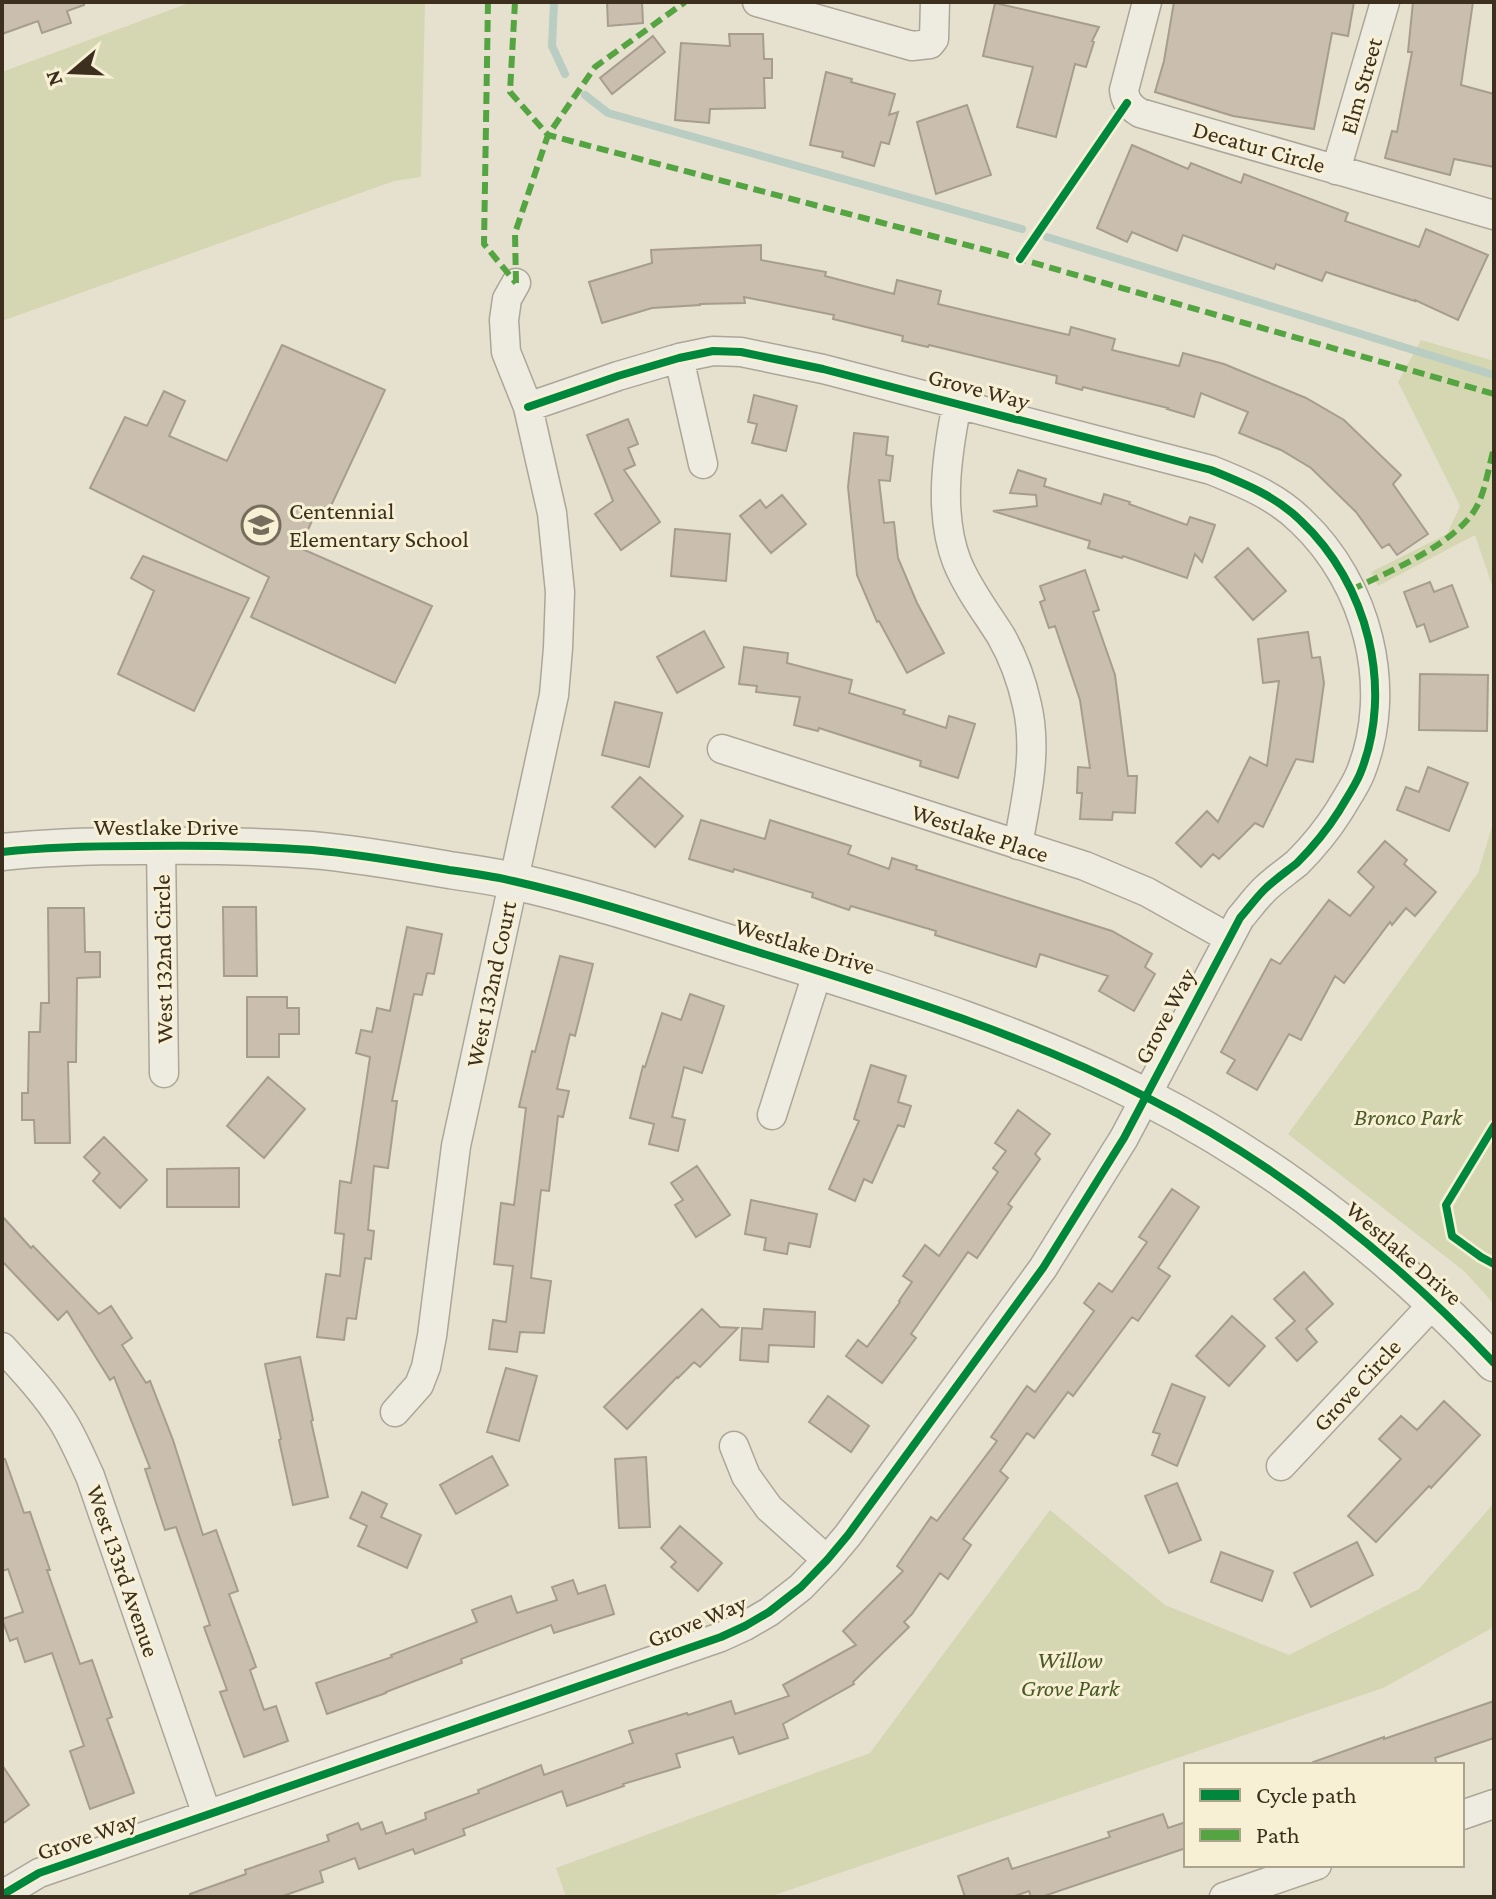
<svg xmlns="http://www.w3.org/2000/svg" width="1496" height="1899" viewBox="0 0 1496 1899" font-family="'Crimson Pro',serif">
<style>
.green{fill:#d4d7b1}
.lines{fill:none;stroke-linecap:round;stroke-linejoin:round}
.stream{stroke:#bacdc2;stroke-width:8}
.building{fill:#cabfaf;stroke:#a79d8e;stroke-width:2}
.minor-casing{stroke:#aca697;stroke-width:31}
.tertiary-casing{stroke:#aca697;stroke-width:39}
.minor{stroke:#eeebe1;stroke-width:28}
.tertiary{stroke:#eeebe1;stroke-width:36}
.quiet{stroke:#54a441;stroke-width:6;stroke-dasharray:12 6;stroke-linecap:butt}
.cycleway-casing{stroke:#f7f0d5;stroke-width:13}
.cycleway{stroke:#00873e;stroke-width:8}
.labels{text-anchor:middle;stroke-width:6;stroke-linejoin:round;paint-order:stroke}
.street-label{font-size:24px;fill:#3c2f1e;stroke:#f7f0d5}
.poi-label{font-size:24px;fill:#3c2f1e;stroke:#f7f0d5;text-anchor:start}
.park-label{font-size:24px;font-style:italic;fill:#485924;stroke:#f7f0d5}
</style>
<rect width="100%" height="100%" fill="#e6e1cf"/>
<path class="green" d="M192 2H425L421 177 394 181 2 321V72Z
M1421 340 1494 361V591L1475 535 1378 586 1371 572 1447 534 1460 506 1398 382Z
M1494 820V1304L1464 1271 1288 1134 1478 873Z
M1494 1503V1627L1383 1688 769 1897H566L556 1868 870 1753 1050 1510 1165 1605 1289 1655 1419 1589Z"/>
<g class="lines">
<path class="stream" d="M554 2 552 46 565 74
M585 95 608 113 1022 229
M1047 237 1494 375"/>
</g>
<path class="building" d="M2 2H84V5L67 11 71 23 42 33 38 21 2 34Z
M607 2H642L643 23 608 26Z
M1174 2H1354L1348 36 1332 33 1314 129 1233 116 1155 92 1164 61Z
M1413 2H1473L1461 85 1494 94V167L1454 159 1450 175 1385 158 1392 131 1397 132 1412 52H1408Z
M995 3 1099 27 1092 41 1094 42 1086 67 1075 64 1056 137 1017 127 1033 67 983 56Z
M729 34H763L764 59H772V78H764L765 108 710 109 709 123 675 120 681 43 730 46Z
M653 36 665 52 612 94 600 78Z
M826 72 852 79 851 82 895 94 889 115 898 112 889 144 881 142 874 166 842 157 843 152 810 145Z
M967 105 991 175 936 194 917 122Z
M1132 145 1188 169 1191 163 1241 183 1244 174 1348 213 1345 221 1419 247 1426 229 1488 255 1458 320 1415 300V301L1326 272 1322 281 1276 264 1274 269 1183 235 1177 251 1132 232 1127 242 1097 228Z
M761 245V260L826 272 825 276 894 294 897 280 941 291 938 304 1069 335 1071 327 1115 339 1112 350 1179 366 1183 353 1224 364 1306 398 1344 420 1401 475 1393 484 1428 534 1397 555 1389 544 1382 548 1356 512 1311 468 1281 450 1239 433 1248 412 1201 393 1194 417 1167 409 1168 408 1083 387 1082 390 1056 383 1057 376 929 345 928 347 902 341 903 336 833 319 834 315 744 297 745 303 700 304V305L652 308 602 323 589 282 652 263 651 250Z
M282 345 385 390 330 508 318 507 300 548 432 606 395 683 251 617 269 577 90 488 125 417 147 426 164 391 185 401 169 436 227 461Z
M754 395 797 406 786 451 752 443 757 424 748 422Z
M628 419 638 444 628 448 635 465 624 470 660 522 621 550 595 514 613 501 587 435Z
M854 433 888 437 886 455 893 456 890 481 879 480 884 523 894 522 898 558 917 603 944 653 907 673 879 621 877 622 857 575 848 487Z
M1018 470 1046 479 1044 486 1101 504 1104 494 1130 502 1129 504 1187 525 1190 517 1215 525 1202 562 1195 554 1187 578 1123 556 1122 558 1088 548 1090 541 993 511 1037 506 1036 495 1010 493Z
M782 495 806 524 771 553 740 516 760 500 766 508Z
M675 529 730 534 726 581 671 576Z
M1248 548 1286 591 1253 620 1215 577Z
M143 556 249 598 194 711 118 674 154 591 131 578Z
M1085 570 1099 610 1093 612 1115 675 1128 776H1137L1135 813 1113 812 1112 820 1080 819 1082 793H1077L1078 767 1090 768 1080 700 1055 626 1049 628 1040 602 1045 600 1040 586Z
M1430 582 1434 592 1452 585 1468 627 1430 642 1424 624 1417 627 1404 592Z
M704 631 724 667 677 693 657 657Z
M1308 632 1312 658 1320 657 1324 683 1313 762 1296 759 1263 827 1255 823 1219 859 1213 854 1201 867 1176 843 1207 811 1218 822 1250 757 1267 766 1279 681 1263 683 1258 639Z
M744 647 788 653 787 663 852 680 849 693 905 710 903 714 946 728 949 716 975 724 958 778 920 766 921 761 819 728 818 731 794 725 800 697 756 692 757 686 739 684Z
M1420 674 1488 675 1487 731 1419 730Z
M615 702 662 713 649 767 602 755Z
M1428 767 1468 783 1449 831 1397 810 1406 787 1419 792Z
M640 777 683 816 655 847 612 807Z
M701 820 765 839 770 820 851 846 848 854 889 869 892 858 917 866 916 869 1112 931 1152 954 1145 967 1155 974 1134 1011 1099 991 1108 976 1040 954 1036 967 935 935 936 931 851 906 849 910 812 897 813 893 734 869 733 872 689 859Z
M1385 841 1407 860 1404 864 1436 892 1415 916 1406 908 1392 925 1390 922 1344 983 1335 976 1301 1040 1289 1034 1257 1090 1227 1073 1235 1060 1221 1052 1271 959 1280 964 1329 900 1350 916 1374 887 1358 872Z
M223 907H256L257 976H224Z
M48 908H84L85 952H100V977L77 978 76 1062H68L70 1143H35L34 1120H22V1093H28L29 1032H40L41 1003H49Z
M407 927 442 934 434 974 427 973 422 995 414 994 392 1101H397L388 1168 374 1166 368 1230 374 1231 371 1259 365 1258 356 1319 347 1318 344 1340 317 1337 326 1274 340 1276 344 1234 335 1233 340 1181 351 1183 370 1057 356 1053 361 1030 372 1032 377 1008 390 1011Z
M560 956 593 964 575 1036 570 1034 557 1089 569 1091 563 1117 558 1116 549 1191 541 1190 531 1278 551 1281 544 1333 520 1332 517 1352 489 1349 493 1320 506 1322 513 1266 494 1264 501 1203 514 1205 526 1108 519 1107 532 1051 535 1052Z
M690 994 724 1006 702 1073 684 1067 672 1117 685 1120 678 1151 649 1144 654 1124 630 1118 643 1066 645 1067 662 1013 681 1020Z
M247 997H287V1008H299V1034H279V1057H247Z
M871 1065 906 1076 898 1102 911 1106 904 1127 898 1125 872 1183 864 1179 855 1201 829 1189 859 1121 854 1119Z
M268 1077 305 1109 264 1158 227 1126Z
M1018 1110 1050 1134 1035 1154 1040 1159 1008 1204 1012 1207 977 1258 968 1252 911 1334 916 1338 882 1383 846 1356 858 1340 867 1347 900 1302 899 1301 912 1282 903 1276 925 1245 939 1256 998 1172 993 1168 1006 1151 995 1143Z
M104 1137 147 1180 120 1208 93 1181 100 1173 84 1157Z
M697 1166 730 1215 696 1237 675 1205 683 1200 671 1183Z
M239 1168V1207H167V1169Z
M1172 1189 1199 1207 1158 1268 1170 1276 1138 1321 1132 1317 1073 1396 1068 1392 1034 1438 1027 1433 1000 1471 1008 1478 963 1539 971 1545 948 1579 940 1573 912 1614 904 1622 909 1627 853 1682 854 1684 783 1724 788 1738 739 1754 733 1737 676 1754 680 1767 623 1784 624 1786 567 1806 562 1791 463 1829 465 1835 415 1854 413 1849 359 1869 355 1858 320 1871 323 1882 280 1897H190V1894L246 1874 245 1870 329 1841 327 1835 358 1823 361 1830 382 1822 386 1834 426 1819 425 1813 479 1793 478 1790 541 1765 544 1775 633 1743 629 1731 687 1713 688 1715 731 1701 735 1714 789 1696 783 1685 856 1645 843 1631 903 1571 897 1566 931 1517 937 1521 997 1441 991 1437 1027 1386 1035 1392 1094 1311 1084 1303 1099 1283 1112 1292 1147 1242 1139 1237Z
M751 1200 817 1214 810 1247 789 1243 787 1254 764 1250 766 1238 745 1234Z
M2 1216 31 1248 33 1246 99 1314 111 1306 132 1338 122 1345 146 1383 150 1381 173 1440 203 1535 216 1530 238 1591 229 1594 256 1667 250 1670 264 1710 276 1706 288 1741 244 1757 220 1692 227 1690 204 1627 210 1625 176 1527 165 1530 145 1469 150 1468 114 1377 110 1380 67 1311 58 1320 2 1261Z
M1304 1272 1333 1304 1306 1329 1317 1342 1297 1361 1276 1338 1295 1321 1274 1299Z
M702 1309 720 1327 738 1328 700 1367 694 1362 678 1378 677 1377 627 1429 604 1407Z
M764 1309 815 1312 814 1347 769 1345 768 1362 740 1360 742 1328 762 1329Z
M1232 1316 1265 1346 1229 1386 1196 1356Z
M300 1357 313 1420 311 1421 328 1497 293 1505 279 1440 281 1439 265 1364Z
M506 1368 537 1376 519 1441 487 1432Z
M1172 1384 1205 1397 1177 1466 1152 1455 1160 1434 1153 1432Z
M828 1396 869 1426 851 1452 809 1422Z
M1444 1401 1480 1435 1431 1488 1429 1486 1376 1542 1348 1516 1401 1459 1379 1439 1401 1416 1417 1430Z
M492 1456 508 1485 456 1514 440 1485Z
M646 1457 650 1527 619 1528 615 1459Z
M2 1459H5L24 1513 30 1512 50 1570H47L80 1664 92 1660 112 1717 107 1719 134 1793 90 1809 70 1751 84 1746 52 1653 25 1662 17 1638 10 1641 2 1619 23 1612 8 1569 2 1571Z
M1177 1483 1201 1540 1169 1553 1145 1496Z
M362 1492 387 1504 381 1517 421 1535 407 1568 358 1546 367 1526 350 1518Z
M680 1526 722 1563 698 1591 671 1567 676 1562 661 1548Z
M1357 1542 1373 1575 1311 1607 1294 1573Z
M1221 1552 1273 1571 1262 1601 1211 1582Z
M573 1580 578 1594 605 1585 614 1614 554 1633 551 1625 461 1659 462 1663 386 1692V1693L327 1714 316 1683 392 1657 391 1655 467 1626 477 1622 472 1610 511 1596 517 1613 557 1600 552 1587Z
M1494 1701V1738L1435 1758 1437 1765H1314L1313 1762 1384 1737V1739Z
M2 1765 29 1805 2 1824Z
M1163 1814 1168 1828 1186 1822V1848L1041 1897H1031L1029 1891 1012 1897H965L958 1876 1008 1858 1012 1869 1110 1837 1108 1832Z"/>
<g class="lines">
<g class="minor-casing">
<path id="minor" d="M757 2 912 46 930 44 934 39 935 2
M1147 2 1124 90C1125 101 1130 107 1140 113L1494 215
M1336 170 1385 2
M679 358 703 464
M957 404C947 454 938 513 957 562 968 589 986 612 1001 636 1013 657 1022 682 1027 705 1038 752 1026 799 1018 845
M722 749 1085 866 1147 892 1229 938
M161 845 164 1073
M772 1115 818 971
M2 1347C23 1370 45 1393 62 1420 73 1437 81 1457 90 1476L207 1815
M395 1412 419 1385 426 1367 432 1336 456 1146 554 695 558 648 560 592 552 513 528 407 506 352 504 320 507 299 516 283
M734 1446 746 1476 769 1508 827 1560
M1281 1466 1433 1304
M1462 1815 1494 1804
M2 1895 39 1873 721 1637 745 1626 769 1612 801 1587 827 1560 848 1535 1043 1268 1124 1138 1240 918C1248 909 1255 899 1264 890 1274 880 1286 872 1297 863 1313 847 1327 830 1339 811 1346 799 1355 786 1360 774 1395 688 1367 583 1301 521 1276 496 1243 483 1211 470L823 369 741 352 713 351 679 358 618 376 528 407
M1224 1897 1317 1865"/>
</g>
<g class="tertiary-casing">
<path id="tertiary" d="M2 852C48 847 94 846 140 846 197 845 255 846 312 850 358 854 403 862 449 870 470 873 492 876 513 881 593 899 671 925 748 949 883 991 1020 1032 1146 1097 1276 1163 1394 1257 1494 1363"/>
</g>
<use href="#minor" class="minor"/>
<use href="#tertiary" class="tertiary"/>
<path class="quiet" d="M488 2 484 244 516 283
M515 2 510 92 548 135 1020 259 1494 394
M516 283 515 233 548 135 595 67 685 2
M1351 590C1388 572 1462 542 1479 502 1486 486 1489 466 1494 448"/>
<g class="cycleway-casing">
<path id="cycleway" d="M1020 259 1127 103
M2 852C48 847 94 846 140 846 197 845 255 846 312 850 358 854 403 862 449 870 470 873 492 876 513 881 593 899 671 925 748 949 883 991 1020 1032 1146 1097 1276 1163 1394 1257 1494 1363
M1494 1126 1446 1205 1452 1236 1481 1257 1494 1264
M2 1895 39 1873 721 1637 745 1626 769 1612 801 1587 827 1560 848 1535 1043 1268 1124 1138 1240 918C1248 909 1255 899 1264 890 1274 880 1286 872 1297 863 1313 847 1327 830 1339 811 1346 799 1355 786 1360 774 1395 688 1367 583 1301 521 1276 496 1243 483 1211 470L823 369 741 352 713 351 679 358 618 376 528 407"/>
</g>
<use href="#cycleway" class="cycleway"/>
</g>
<defs>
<g id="school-ring" transform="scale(2)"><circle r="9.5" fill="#f7f0d5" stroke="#786d5c" stroke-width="1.5"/><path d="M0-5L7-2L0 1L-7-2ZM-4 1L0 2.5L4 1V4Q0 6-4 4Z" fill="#786d5c"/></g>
</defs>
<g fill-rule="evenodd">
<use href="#school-ring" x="261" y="525"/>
</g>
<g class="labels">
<g class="street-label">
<text transform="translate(1361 86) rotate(-74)" y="8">Elm Street</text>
<text transform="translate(1259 147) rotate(16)" y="8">Decatur Circle</text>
<text transform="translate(979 389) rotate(15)" y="8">Grove Way</text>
<text x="166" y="835">Westlake Drive</text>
<text transform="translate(980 833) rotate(18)" y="8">Westlake Place</text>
<text transform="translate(805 946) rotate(17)" y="8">Westlake Drive</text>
<text transform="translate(163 959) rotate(-91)" y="8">West 132nd Circle</text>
<text transform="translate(491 984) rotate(-78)" y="8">West 132nd Court</text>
<text transform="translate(1165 1016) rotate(-62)" y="8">Grove Way</text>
<text transform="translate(1404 1253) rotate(41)" y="8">Westlake Drive</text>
<text transform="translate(1357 1385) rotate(-47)" y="8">Grove Circle</text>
<text transform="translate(123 1571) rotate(71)" y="8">West 133rd Avenue</text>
<text transform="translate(697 1621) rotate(-22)" y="8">Grove Way</text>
<text transform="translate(87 1836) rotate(-19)" y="8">Grove Way</text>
</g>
<g class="poi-label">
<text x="289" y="519">Centennial<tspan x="289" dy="28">Elementary School</tspan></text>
</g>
<g class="park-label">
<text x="1408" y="1125">Bronco Park</text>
<text x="1070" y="1668">Willow<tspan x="1070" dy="28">Grove Park</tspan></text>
</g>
</g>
<rect width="1496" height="1899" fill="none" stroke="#3c2f1e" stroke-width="8"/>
<rect x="1184" y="1763" width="280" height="104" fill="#f7f0d5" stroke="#aca38c" stroke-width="2"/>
<rect x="1200" y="1789" width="40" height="12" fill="#00873e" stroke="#aca38c" stroke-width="2"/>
<text x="1256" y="1803" font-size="24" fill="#3c2f1e">Cycle path</text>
<rect x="1200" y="1829" width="40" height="12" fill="#54a441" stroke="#aca38c" stroke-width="2"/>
<text x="1256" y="1843" font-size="24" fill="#3c2f1e">Path</text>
<g transform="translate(72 72) rotate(251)" stroke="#f7f0d5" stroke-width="6" paint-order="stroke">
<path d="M0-6L14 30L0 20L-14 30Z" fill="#3c2f1e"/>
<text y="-12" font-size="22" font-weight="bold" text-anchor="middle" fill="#3c2f1e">N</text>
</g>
</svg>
